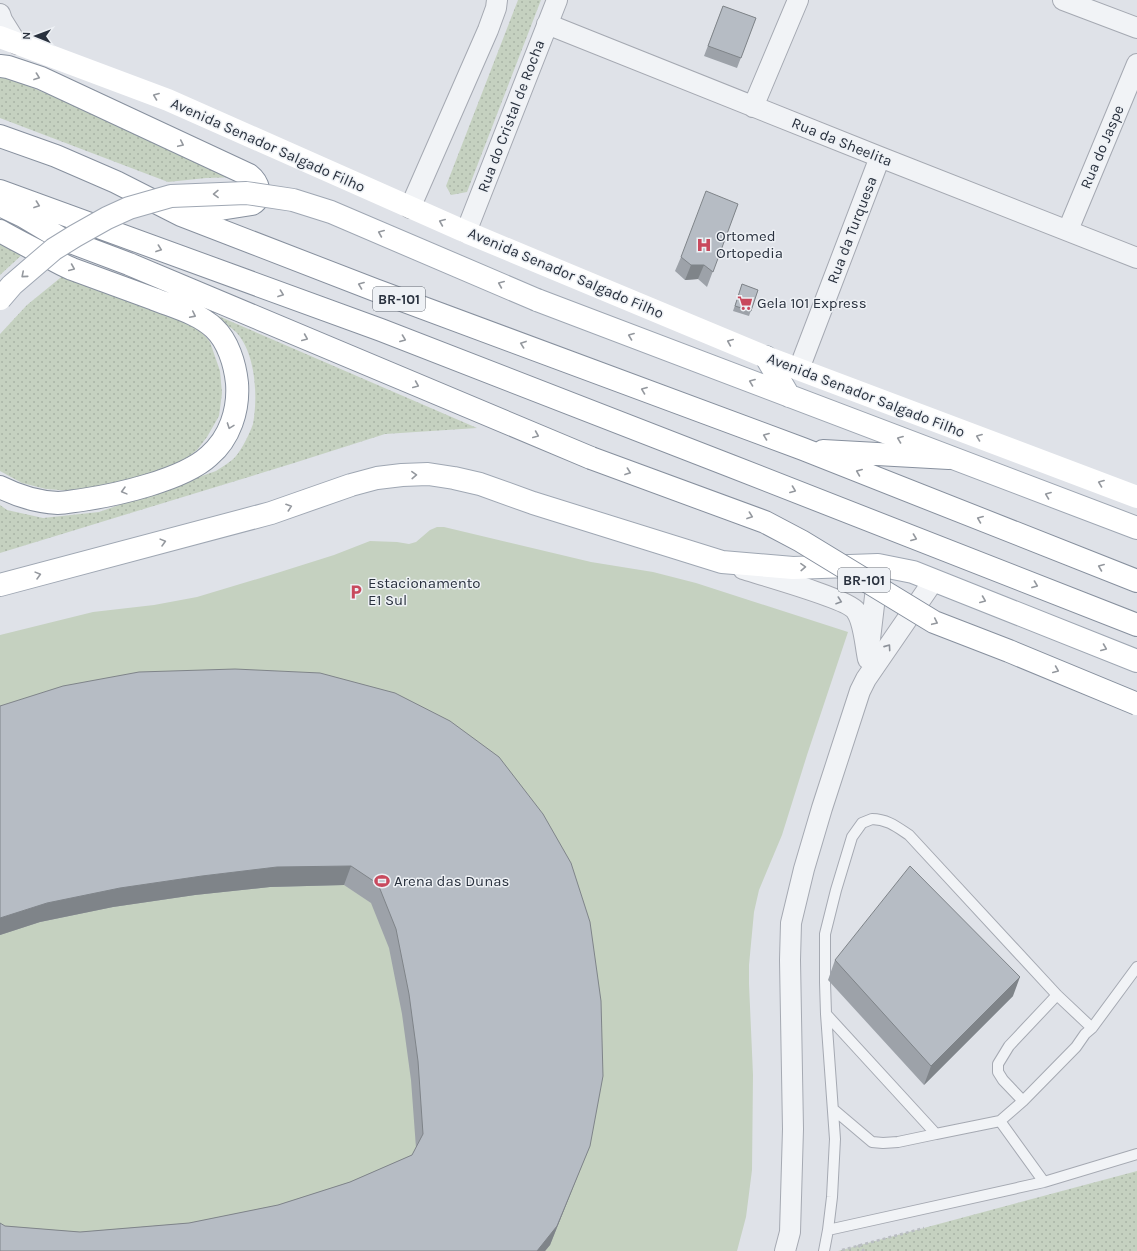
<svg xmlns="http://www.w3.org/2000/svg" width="1137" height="1251" viewBox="0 0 1137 1251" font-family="Karla,sans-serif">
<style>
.green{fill:url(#green-dots)}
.pitch{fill:#c5d1c0}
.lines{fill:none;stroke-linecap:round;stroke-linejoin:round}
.service-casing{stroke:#a5a9b2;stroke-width:12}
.minor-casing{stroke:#a5a9b2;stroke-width:22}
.primary-casing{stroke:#9fa7b3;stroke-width:24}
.trunk-casing{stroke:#87909e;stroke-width:24}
.path{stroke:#b9bdc2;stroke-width:2.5;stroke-dasharray:3 3;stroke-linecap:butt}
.service{stroke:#f1f3f6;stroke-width:10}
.minor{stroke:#f1f3f6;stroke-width:20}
.secondary{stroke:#fff;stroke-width:22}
.primary{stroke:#fff;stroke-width:22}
.trunk{stroke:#fff;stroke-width:22}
.primary-bridge-casing{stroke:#9fa7b3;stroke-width:24;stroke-linecap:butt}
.trunk-bridge-casing{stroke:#87909e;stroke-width:24;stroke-linecap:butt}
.primary-bridge{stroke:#fff;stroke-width:22}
.trunk-bridge{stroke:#fff;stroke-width:22}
.wall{fill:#9da2a9}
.shaded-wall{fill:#7f8489}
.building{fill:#b6bcc4;stroke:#7f8489}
.oneway{stroke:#94989e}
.oneway2{stroke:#8d929a}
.labels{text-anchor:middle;stroke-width:3;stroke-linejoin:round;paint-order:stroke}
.shield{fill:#eef1f5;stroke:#646b75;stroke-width:1}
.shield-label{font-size:14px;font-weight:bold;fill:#29313e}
.street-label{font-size:15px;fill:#29313e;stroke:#eef1f5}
.poi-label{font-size:15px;fill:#29313e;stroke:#eef1f5;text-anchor:start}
</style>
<defs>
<pattern id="green-dots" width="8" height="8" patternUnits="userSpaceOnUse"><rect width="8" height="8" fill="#c5d1c0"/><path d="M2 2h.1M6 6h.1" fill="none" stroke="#a9b4a6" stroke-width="1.8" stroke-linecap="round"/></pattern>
</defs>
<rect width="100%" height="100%" fill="#dfe2e8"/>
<path class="green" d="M518 0H541L467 192 451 195 446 186Z
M0 75H3L241 177 206 178 168 182 0 118Z
M0 239 26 251 0 275Z
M65 274 197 327 210 342 220 371 222 393 219 416 207 437 197 450 185 459 152 474 125 481 73 491 46 489 22 483 0 471V334L27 305Z
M202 309 477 428 385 434 294 463 0 553V505L7 510 43 518 99 512 216 471C223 466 231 462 236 456 242 449 250 433 253 424 258 397 256 355 237 333 231 326 210 315 202 309Z
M1137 1171V1251H838Z"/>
<path class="pitch" d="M437 527H444L591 562 653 572 696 583 848 632 807 755 782 835 759 890 754 912 749 965V984L753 1075 752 1170 746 1217 737 1251H0V635L93 612 154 605 197 597 277 573 334 555 370 541 397 542 409 544 416 542 430 530Z"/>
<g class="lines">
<g class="service-casing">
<path id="service" d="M872 819C887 819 897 827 909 835L1057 995 1092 1028 1085 1034 1076 1047 1023 1101 1000 1121 936 1134 826 1014 825 982V934L836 890 852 837 862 823Z
M826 1014 835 1139 832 1197 828 1230
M1092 1028 1137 967
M1023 1101 1003 1080 998 1072V1064L1009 1046 1057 995
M833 1109 872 1142 883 1143 898 1142 936 1134
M1000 1121 1044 1182
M824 1251 828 1230 1044 1182 1137 1154"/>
</g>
<g class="minor-casing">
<path id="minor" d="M1063 0 1137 28
M0 14 2 20 17 44
M547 24 880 157 1137 258
M753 107 798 0
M410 208 488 30 496 8 497 0
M1068 230 1137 64
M466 232 557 0
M799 369 880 157
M743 569C762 575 848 599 856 611 864 622 865 645 868 659
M870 639 878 571
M785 1251 790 1232 793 1129 790 960 791 923 804 869 822 808 860 691 866 679 934 580"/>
</g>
<g class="primary-casing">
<path id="primary" d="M537 300 1137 528
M766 357 789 396
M0 585 271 513 351 485 377 478 402 475 428 474 454 478 480 484 533 503 722 562 793 568 878 565 913 572 1137 661"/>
</g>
<g class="trunk-casing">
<path id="trunk" d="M0 66 8 67 41 78 249 175C258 182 264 197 252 204L182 215
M0 136 56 156 116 182 181 215 375 290 803 449 1137 581
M0 191 381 330 731 466 1137 625
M0 205 23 216 60 238 129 264 591 458
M0 231C14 239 28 246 43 254 52 259 62 265 72 269 99 279 127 289 154 299 174 307 198 313 214 328 228 341 235 364 237 383 239 410 230 438 209 456 183 480 116 495 82 500 74 501 65 503 58 503 37 502 18 496 0 487
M823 451 949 458"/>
</g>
<path class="path" d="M858 1245 864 1251
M842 1250 924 1228"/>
<use href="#service" class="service"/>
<use href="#minor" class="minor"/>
<path class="secondary" d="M0 37 168 100 466 232 766 357 1137 497"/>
<use href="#primary" class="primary"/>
<use href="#trunk" class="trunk"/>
<g class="primary-bridge-casing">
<path id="primary-bridge" d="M0 299 12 285 54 249 75 236 107 218 129 208 171 196 246 193 293 200 331 212 537 300"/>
</g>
<g class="trunk-bridge-casing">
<path id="trunk-bridge" d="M591 458 765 522 801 541 934 622 1009 651 1137 704"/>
</g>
<use href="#primary-bridge" class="primary-bridge"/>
<use href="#trunk-bridge" class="trunk-bridge"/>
</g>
<path class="wall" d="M723 6 756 18 737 68 704 56Z
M738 204 707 287 698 279 685 280 675 271 681 257Z
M742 284 758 290 749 316 733 311Z
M235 669 582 1165 550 1245 545 1251H0L5 1226 80 1232 189 1223 278 1205 350 1182 412 1155 416 1148 411 1080 402 1014 389 948 371 903 344 885 270 887 195 895 113 907 40 922 0 935V706Z
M835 960 1013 996 924 1085 828 980Z"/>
<path class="shaded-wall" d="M691 265H704L698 279 685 280Z
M351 866 344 885 270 887 195 895 113 907 40 922 0 935V918L47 903 120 888 202 876 277 867Z
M1020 977 1013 996 924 1085 931 1066Z
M590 1146 582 1165 550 1245 545 1251H537Z"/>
<path class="building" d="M723 6 756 18 741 58 708 46Z
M706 191 738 204 713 272 704 265H691L681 257Z
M742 284 758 290 751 311 735 306Z
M235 669 320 673 395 693 450 721 499 757 543 814 571 863 590 922 601 1001 603 1076 590 1146 557 1226 537 1251H0V1223L5 1226 80 1232 189 1223 278 1205 350 1182 412 1155 423 1134 418 1061 409 994 396 929 378 884 351 866 277 867 202 876 120 888 47 903 0 918V706L63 686 139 672Z
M910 866 1020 977 931 1066 835 960Z"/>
<defs><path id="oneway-chevron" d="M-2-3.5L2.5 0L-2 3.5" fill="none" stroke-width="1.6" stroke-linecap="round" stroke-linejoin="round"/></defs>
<g class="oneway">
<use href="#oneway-chevron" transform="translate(37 77) rotate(20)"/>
<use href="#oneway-chevron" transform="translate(156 96) rotate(-159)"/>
<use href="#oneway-chevron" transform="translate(181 144) rotate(25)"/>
<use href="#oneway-chevron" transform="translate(216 194) rotate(179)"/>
<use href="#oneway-chevron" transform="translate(37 205) rotate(20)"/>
<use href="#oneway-chevron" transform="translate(442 222) rotate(-157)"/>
<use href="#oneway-chevron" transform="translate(381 233) rotate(-157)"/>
<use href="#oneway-chevron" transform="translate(159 249) rotate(20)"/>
<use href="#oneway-chevron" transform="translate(72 268) rotate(23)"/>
<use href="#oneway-chevron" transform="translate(24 275) rotate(139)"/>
<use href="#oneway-chevron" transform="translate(501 284) rotate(-157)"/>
<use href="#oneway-chevron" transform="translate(361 285) rotate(-159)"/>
<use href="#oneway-chevron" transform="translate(281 294) rotate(20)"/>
<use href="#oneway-chevron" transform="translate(193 315) rotate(26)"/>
<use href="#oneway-chevron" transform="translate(631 336) rotate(-159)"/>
<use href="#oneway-chevron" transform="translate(305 338) rotate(23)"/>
<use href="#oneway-chevron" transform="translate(403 339) rotate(21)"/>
<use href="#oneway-chevron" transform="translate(730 342) rotate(-157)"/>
<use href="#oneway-chevron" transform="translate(523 344) rotate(-160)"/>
<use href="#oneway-chevron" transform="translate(752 382) rotate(-159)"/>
<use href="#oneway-chevron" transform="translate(416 385) rotate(23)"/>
<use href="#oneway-chevron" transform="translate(644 390) rotate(-159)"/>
<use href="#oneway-chevron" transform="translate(230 426) rotate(110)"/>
<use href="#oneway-chevron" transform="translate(536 435) rotate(23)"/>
<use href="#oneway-chevron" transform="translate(766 436) rotate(-159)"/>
<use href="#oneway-chevron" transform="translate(979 437) rotate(-159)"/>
<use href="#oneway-chevron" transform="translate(900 439) rotate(-159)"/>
<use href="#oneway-chevron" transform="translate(628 472) rotate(20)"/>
<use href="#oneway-chevron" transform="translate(859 472) rotate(-158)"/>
<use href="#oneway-chevron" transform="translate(414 475) rotate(-2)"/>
<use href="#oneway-chevron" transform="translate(1101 483) rotate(-159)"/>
<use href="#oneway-chevron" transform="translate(793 490) rotate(21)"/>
<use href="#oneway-chevron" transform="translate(124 491) rotate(165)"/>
<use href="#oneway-chevron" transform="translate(1048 495) rotate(-159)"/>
<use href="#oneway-chevron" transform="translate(289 507) rotate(-19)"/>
<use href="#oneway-chevron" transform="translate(750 516) rotate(20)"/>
<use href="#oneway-chevron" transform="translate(980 519) rotate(-158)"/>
<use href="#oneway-chevron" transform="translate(914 538) rotate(21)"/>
<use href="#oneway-chevron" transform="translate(163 542) rotate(-15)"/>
<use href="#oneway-chevron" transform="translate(803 567) rotate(-2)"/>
<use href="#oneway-chevron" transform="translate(1101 567) rotate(-158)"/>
<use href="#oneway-chevron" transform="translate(38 575) rotate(-15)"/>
<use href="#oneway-chevron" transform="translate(1035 585) rotate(21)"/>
<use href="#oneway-chevron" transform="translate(983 600) rotate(22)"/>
<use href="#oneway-chevron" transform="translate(935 622) rotate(25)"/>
<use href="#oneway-chevron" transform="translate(1104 648) rotate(22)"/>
<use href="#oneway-chevron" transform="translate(1056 670) rotate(23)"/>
</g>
<g class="oneway2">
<use href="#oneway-chevron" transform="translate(839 601) rotate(19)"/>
<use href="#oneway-chevron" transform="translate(888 647) rotate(-55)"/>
</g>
<defs>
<g id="hospital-bare" transform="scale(1.2)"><path d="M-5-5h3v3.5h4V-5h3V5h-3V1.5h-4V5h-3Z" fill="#c8495d" stroke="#eef1f5" stroke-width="2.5" paint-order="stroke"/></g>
<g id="supermarket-bare" transform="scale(1.2)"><path d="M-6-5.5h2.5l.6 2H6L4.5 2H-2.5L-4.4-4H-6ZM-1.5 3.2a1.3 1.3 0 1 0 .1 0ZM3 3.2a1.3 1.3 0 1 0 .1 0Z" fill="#c8495d" stroke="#eef1f5" stroke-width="2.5" paint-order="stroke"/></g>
<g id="parking-bare" transform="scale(1.2)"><path d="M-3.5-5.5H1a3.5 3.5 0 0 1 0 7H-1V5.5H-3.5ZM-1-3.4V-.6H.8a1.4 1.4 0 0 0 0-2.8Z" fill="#c8495d" stroke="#eef1f5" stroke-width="2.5" paint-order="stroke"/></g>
<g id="stadium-bare" transform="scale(1.2)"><path d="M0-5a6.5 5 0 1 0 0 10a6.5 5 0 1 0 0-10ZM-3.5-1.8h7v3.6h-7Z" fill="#c8495d" stroke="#eef1f5" stroke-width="2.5" paint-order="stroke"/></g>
</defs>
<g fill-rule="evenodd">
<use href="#hospital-bare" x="704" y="245"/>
<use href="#supermarket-bare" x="745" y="303"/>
<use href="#parking-bare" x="356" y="592"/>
<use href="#stadium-bare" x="382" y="881"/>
</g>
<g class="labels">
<g class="shield">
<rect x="373" y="287" width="52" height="24" rx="3"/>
<rect x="838" y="568" width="52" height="24" rx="3"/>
</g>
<g class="shield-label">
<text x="399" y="304">BR-101</text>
<text x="864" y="585">BR-101</text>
</g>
<g class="street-label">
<text transform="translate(511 116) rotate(-69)" y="5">Rua do Cristal de Rocha</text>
<text transform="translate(842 142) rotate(22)" y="5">Rua da Sheelita</text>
<text transform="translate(268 145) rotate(24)" y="5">Avenida Senador Salgado Filho</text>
<text transform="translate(1102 147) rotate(-67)" y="5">Rua do Jaspe</text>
<text transform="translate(852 230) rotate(-69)" y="5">Rua da Turquesa</text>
<text transform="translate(566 273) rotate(23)" y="5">Avenida Senador Salgado Filho</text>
<text transform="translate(866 395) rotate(21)" y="5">Avenida Senador Salgado Filho</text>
</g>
<g class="poi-label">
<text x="716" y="241">Ortomed<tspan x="716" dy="17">Ortopedia</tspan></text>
<text x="757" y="308">Gela 101 Express</text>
<text x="368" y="588">Estacionamento<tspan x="368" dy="17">E1 Sul</tspan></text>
<text x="394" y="886">Arena das Dunas</text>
</g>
</g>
<g transform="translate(36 36) rotate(271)" stroke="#eef1f5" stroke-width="3" paint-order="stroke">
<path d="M0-3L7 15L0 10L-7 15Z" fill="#29313e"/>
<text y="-6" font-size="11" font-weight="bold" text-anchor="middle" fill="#29313e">N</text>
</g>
</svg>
